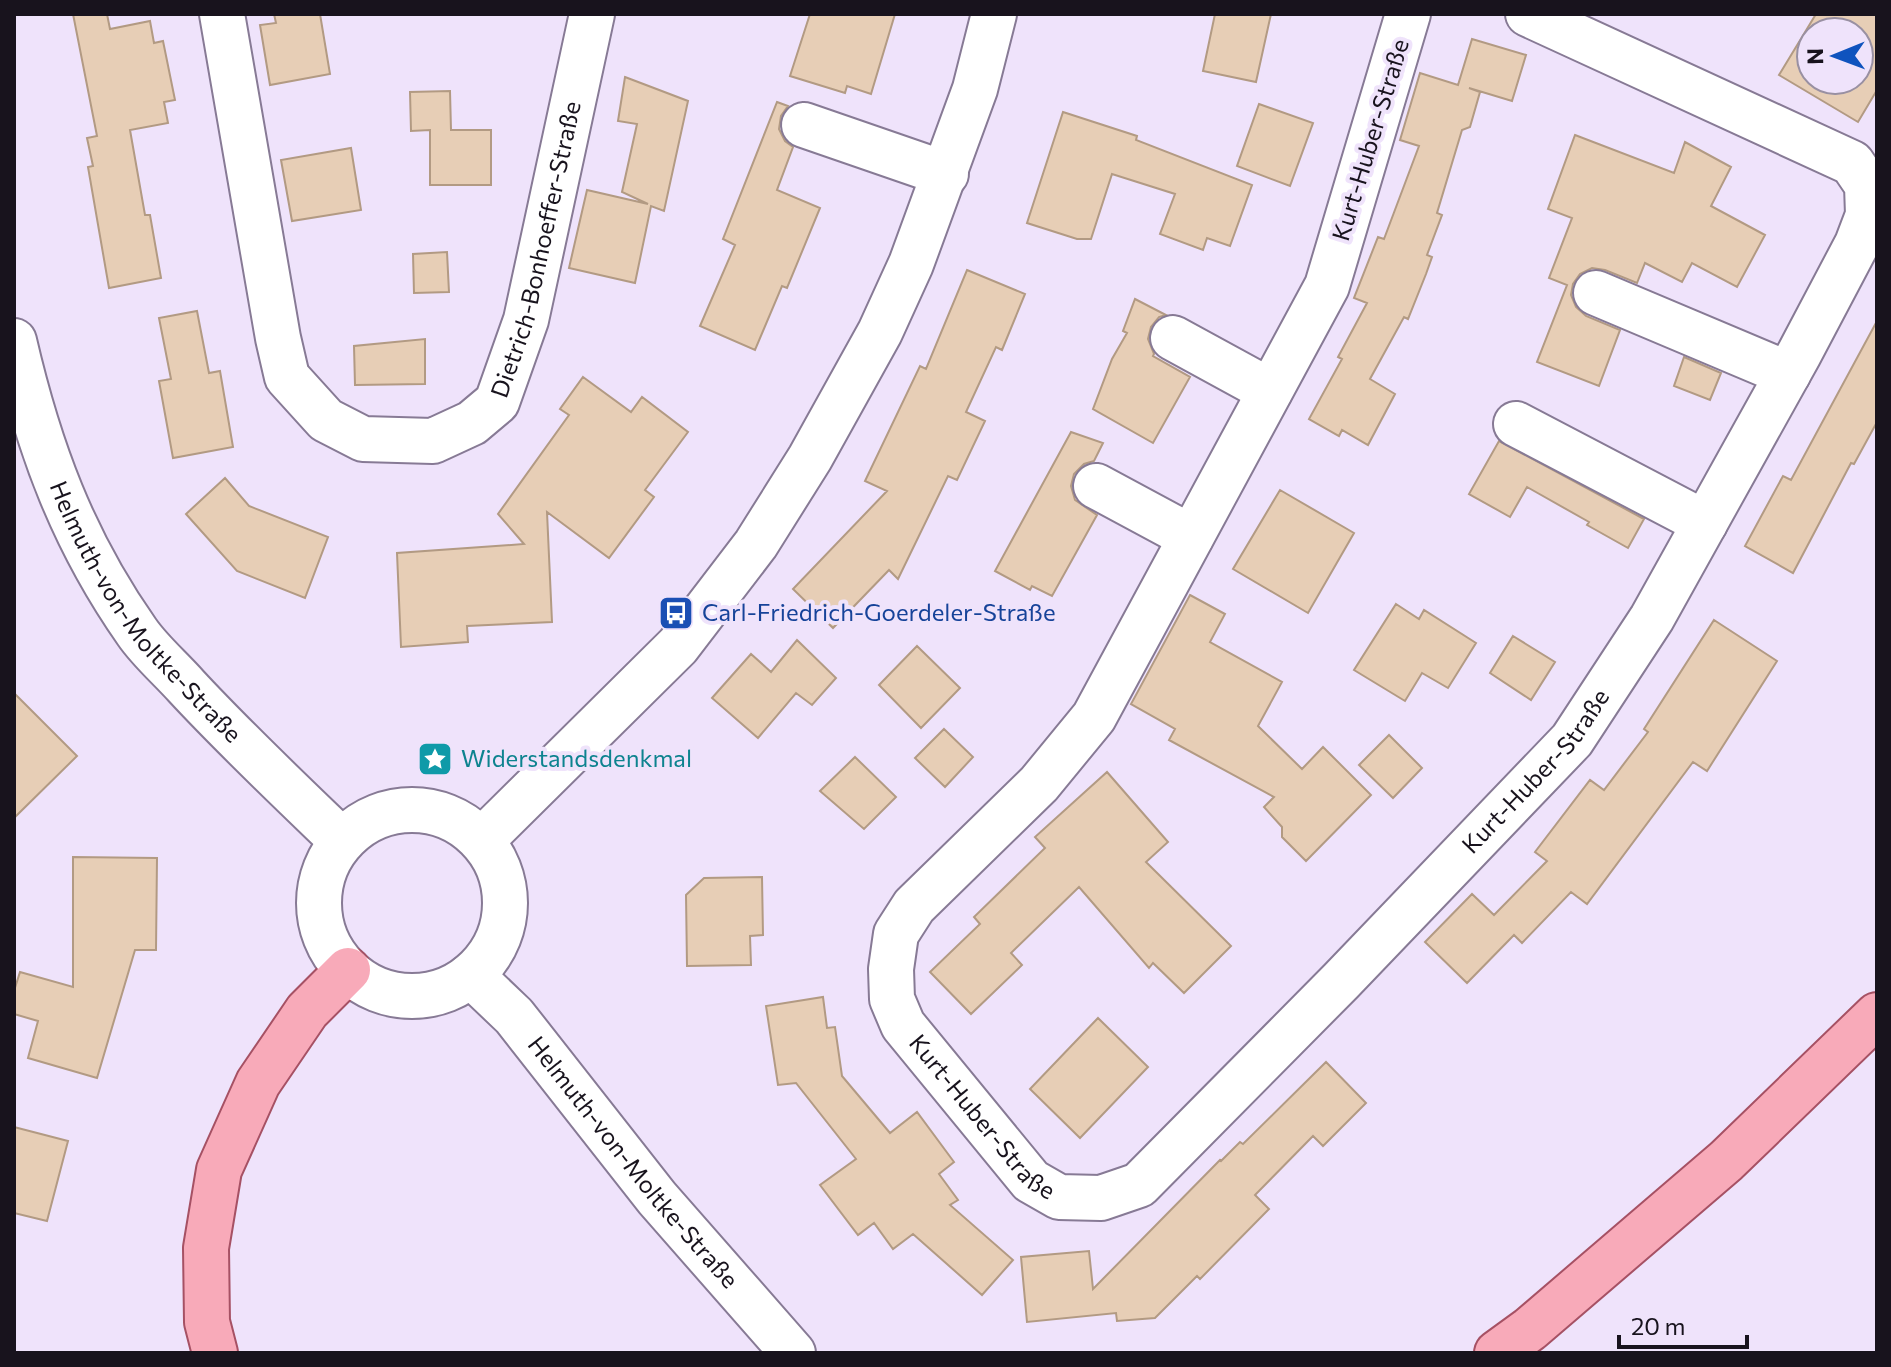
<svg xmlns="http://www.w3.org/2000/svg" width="1891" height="1367" viewBox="0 0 1891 1367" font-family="Commissioner,sans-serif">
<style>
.building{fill:#e7ceb6;stroke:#b29a83;stroke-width:2;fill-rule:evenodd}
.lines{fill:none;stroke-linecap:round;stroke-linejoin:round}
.minor-casing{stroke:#877a95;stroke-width:48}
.major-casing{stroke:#a65164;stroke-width:48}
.minor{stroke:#fff;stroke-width:44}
.major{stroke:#f8aab9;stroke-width:44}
.labels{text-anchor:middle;stroke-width:8;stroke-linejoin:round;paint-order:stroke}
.street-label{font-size:24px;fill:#18131d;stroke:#efe3fb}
.transit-label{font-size:24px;fill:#164399;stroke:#efe3fb;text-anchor:start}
.culture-label{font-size:24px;fill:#0d838f;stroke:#efe3fb;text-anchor:start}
</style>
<rect width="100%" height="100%" fill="#efe3fb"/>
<path class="building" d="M73 14H107L110 29 150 21 154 43 163 41 175 100 164 102 168 123 130 130 145 215H150L161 278 109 288 88 167 93 166 87 138 97 136Z
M274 14H320L330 74 270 85 260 25 276 23Z
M810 14H895L871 94 847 86 845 93 790 76Z
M1215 14H1271L1256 82 1203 71Z
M1816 14H1877V90L1858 122 1779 75ZM1811 32H1859V80H1811Z
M1472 39 1526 55 1512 101 1469 88 1480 92 1470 127 1462 130 1437 213 1442 215 1427 255 1432 257 1426 274 1408 319 1404 317 1370 379 1395 394 1368 445 1342 430 1339 436 1309 419 1342 359 1338 357 1367 303 1354 298 1378 237 1384 239 1419 146 1400 140 1420 73 1458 85Z
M625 77 688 101 664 211 651 206 635 283 569 268 587 190 648 204 622 192 637 124 618 121Z
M450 91 451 130H491V185H430V130L411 131 410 92Z
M777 102 788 106 781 116 779 129 785 141 793 147 777 190 820 208 787 288 782 286 755 350 700 326 735 245 723 239Z
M1259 104 1313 123 1290 186 1237 166Z
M1063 112 1137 136 1136 140 1252 185 1230 246 1207 238 1203 250 1160 234 1175 194 1112 174 1091 239H1077L1027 223Z
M1575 135 1674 173 1685 142 1731 167 1711 206 1765 235 1737 287 1692 263 1682 282 1645 263 1637 283 1605 270 1592 268 1580 274 1573 284 1571 295 1576 307 1586 316 1620 330 1599 386 1537 362 1567 285 1549 278 1572 218 1548 209Z
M351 148 361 210 292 221 281 160Z
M447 252 449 292 414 293 413 254Z
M967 270 1025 294 1002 350 996 347 966 412 985 421 957 480 948 476 898 579 889 570 833 628 793 589 887 491 865 481 920 366 926 369Z
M1135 299 1166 315 1159 317 1151 327 1148 339 1154 354 1153 356 1190 377 1153 443 1093 409 1112 359 1127 333 1123 331Z
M197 311 209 373 220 371 233 447 173 458 159 381 171 379 159 318Z
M1877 321V422L1854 464 1851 463 1793 573 1745 546 1783 476 1791 480Z
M425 339V384L355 385 354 346Z
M1684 357 1721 373 1710 400 1674 386Z
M583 377 631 412 642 397 688 432 645 490 654 497 609 558 547 512 552 622 467 626 468 642 401 647 397 553 524 544 498 514 569 415 560 409Z
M1071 432 1103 443 1094 461 1084 464 1074 474 1071 486 1075 500 1097 515 1052 596 1032 586 1030 590 995 571Z
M1499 441 1644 519 1628 548 1587 525 1589 522 1527 487 1510 517 1469 494Z
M225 478 249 506 328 537 305 598 237 571 186 514Z
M1280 490 1354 533 1308 613 1233 569Z
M1190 595 1225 614 1210 642 1282 682 1258 726 1302 769 1323 747 1371 795 1306 861 1282 837V827L1264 807 1274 797 1169 740 1175 729 1131 704Z
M1396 604 1419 619 1424 610 1476 643 1448 688 1422 673 1405 701 1354 670Z
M1714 620 1777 661 1707 771 1693 762 1587 904 1571 892 1522 943 1514 935 1467 983 1425 942 1472 894 1494 915 1547 861 1535 852 1590 780 1604 790 1648 732 1644 729Z
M1513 636 1555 662 1531 700 1490 673Z
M797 640 836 678 812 705 796 693 758 738 712 698 751 654 771 672Z
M917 646 960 688 921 728 879 685Z
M14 693 77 756 14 818Z
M944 729 973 757 945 787 915 758Z
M1389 735 1422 768 1393 798 1359 765Z
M855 757 896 797 864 829 820 791Z
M1107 772 1168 842 1146 862 1231 946 1184 993 1153 963 1149 968 1079 887 1011 953 1022 965 971 1014 930 972 980 924 974 917 1045 848 1035 837Z
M73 857 157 858 156 950H135L97 1078 28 1058 38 1021 14 1014V991L20 972 73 987Z
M762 877 763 935 750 936 751 965 687 966 686 895 704 878Z
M823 997 827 1028 835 1027 842 1076 890 1133 917 1112 954 1162 939 1174 958 1200 950 1205 1013 1260 982 1295 913 1234 893 1249 874 1223 858 1235 820 1185 856 1159 796 1083 778 1085 766 1006Z
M1098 1018 1148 1067 1080 1138 1030 1089Z
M1326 1062 1366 1103 1323 1146 1313 1136 1255 1195 1269 1209 1200 1279 1197 1276 1155 1318 1117 1321 1116 1313 1027 1322 1021 1257 1089 1251 1093 1289 1220 1160 1221 1161 1240 1142 1243 1144Z
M14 1127 68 1141 47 1221 14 1213Z"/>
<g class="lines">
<g class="minor-casing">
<g id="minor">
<path id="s1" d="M222 14 278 338 287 377 326 420 363 439 433 441 472 423 497 402 526 320 592 14"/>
<path id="s2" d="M1408 14 1327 286 1094 717 1039 784 914 906 896 934 891 969 892 999 903 1025 1031 1181 1059 1197 1101 1198 1139 1185 1341 981 1572 740 1652 618 1799 354 1857 244 1868 215 1867 185 1852 163 1528 14"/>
<path d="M804 125 946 174"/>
<path d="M1596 293 1788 374"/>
<path d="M1173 338 1270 391"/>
<path id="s3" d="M14 341C39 449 73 541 137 632 150 651 170 668 186 686 236 740 289 790 342 841"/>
<path d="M1516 424 1705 523"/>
<path d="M1096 486 1191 537"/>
<circle cx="412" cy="903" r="93"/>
<path d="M482 840 678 646 756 544 810 458 880 332 911 264 975 89 994 14"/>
<path id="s4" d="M471 975 514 1016 657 1198 793 1353"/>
</g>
</g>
<g class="major-casing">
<path id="major" d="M215 1353 207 1322 206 1248 219 1170 258 1083 307 1011 348 970
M1497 1353 1530 1329 1726 1161 1877 1015"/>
</g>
<use href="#minor" class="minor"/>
<use href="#major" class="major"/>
</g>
<defs>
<g id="bus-square" transform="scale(1.8)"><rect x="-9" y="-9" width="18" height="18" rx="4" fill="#1a4fb4" stroke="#efe3fb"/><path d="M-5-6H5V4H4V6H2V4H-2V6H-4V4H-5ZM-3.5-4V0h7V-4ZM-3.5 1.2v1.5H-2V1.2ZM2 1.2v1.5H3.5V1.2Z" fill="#fff"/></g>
<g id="sight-square" transform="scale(1.8)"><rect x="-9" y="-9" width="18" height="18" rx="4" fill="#0f9aa8" stroke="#efe3fb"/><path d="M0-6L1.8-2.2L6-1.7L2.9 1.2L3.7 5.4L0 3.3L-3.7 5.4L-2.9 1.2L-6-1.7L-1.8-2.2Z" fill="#fff"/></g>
</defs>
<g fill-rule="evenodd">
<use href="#bus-square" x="676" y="613"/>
<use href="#sight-square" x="435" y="759"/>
</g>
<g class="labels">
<g class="street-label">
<text transform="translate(1371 140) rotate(-73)" y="8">Kurt-Huber-Straße</text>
<text dy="8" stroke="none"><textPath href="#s1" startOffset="772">Dietrich-Bonhoeffer-Straße</textPath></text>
<text dy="8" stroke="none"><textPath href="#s3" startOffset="306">Helmuth-von-Moltke-Straße</textPath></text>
<text dy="8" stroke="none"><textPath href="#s2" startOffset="2052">Kurt-Huber-Straße</textPath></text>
<text dy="8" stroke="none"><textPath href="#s2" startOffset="1284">Kurt-Huber-Straße</textPath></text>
<text dy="8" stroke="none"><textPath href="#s4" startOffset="248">Helmuth-von-Moltke-Straße</textPath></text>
</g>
<g class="transit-label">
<text x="702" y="621">Carl-Friedrich-Goerdeler-Straße</text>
</g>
<g class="culture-label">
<text x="461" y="767">Widerstandsdenkmal</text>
</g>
</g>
<rect width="1891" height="1367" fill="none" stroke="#18131d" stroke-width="32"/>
<g transform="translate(1835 56) rotate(269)"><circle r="38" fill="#efe3fb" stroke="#9990a2" stroke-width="2"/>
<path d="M0-6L14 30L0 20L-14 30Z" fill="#0f53be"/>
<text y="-12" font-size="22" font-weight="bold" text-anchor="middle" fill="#18131d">N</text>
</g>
<path d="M1619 1335v12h128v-12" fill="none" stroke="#18131d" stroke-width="4"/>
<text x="1631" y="1335" font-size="24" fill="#18131d" stroke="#efe3fb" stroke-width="6" paint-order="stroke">20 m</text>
</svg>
